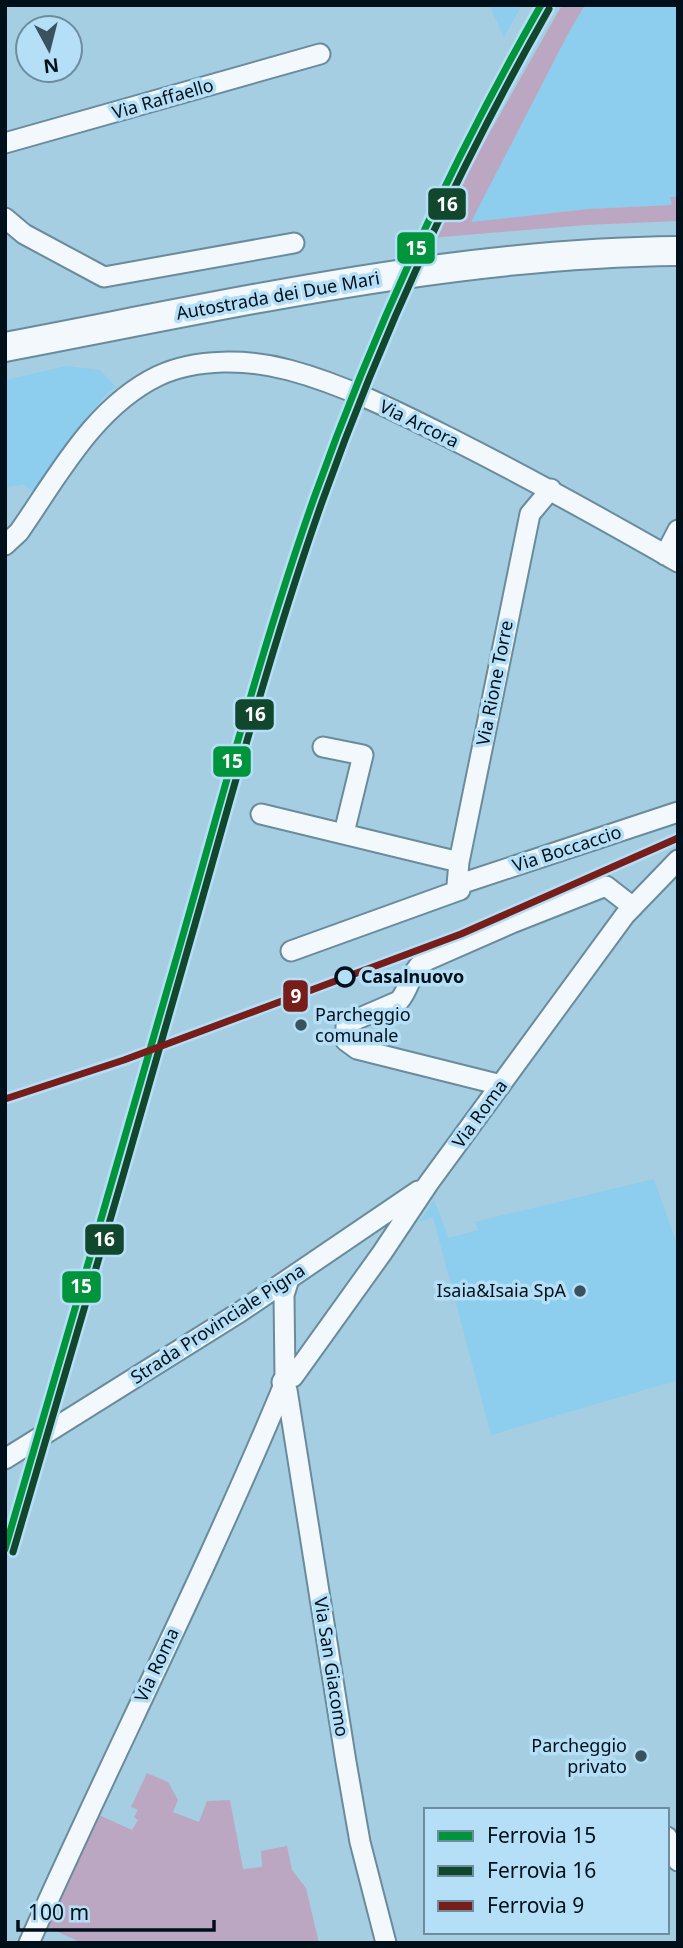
<svg xmlns="http://www.w3.org/2000/svg" width="683" height="1948" viewBox="0 0 683 1948" font-family="'Noto Sans',sans-serif">
<style>
.built{fill:#8dcded}
.green{fill:#bba7c1}
.lines{fill:none;stroke-linecap:round;stroke-linejoin:round}
.minor-casing{stroke:#6a8b9c;stroke-width:23}
.highway-casing{stroke:#6a8b9c;stroke-width:32}
.minor{stroke:#f2f8fb;stroke-width:19}
.highway{stroke:#f2f8fb;stroke-width:28}
.rail-1-casing{stroke:#b5dff6;stroke-width:12}
.rail-2-casing{stroke:#b5dff6;stroke-width:12}
.rail-3-casing{stroke:#b5dff6;stroke-width:12}
.rail-1{stroke:#00943c;stroke-width:7}
.rail-2{stroke:#11472c;stroke-width:7}
.rail-3{stroke:#771e1b;stroke-width:7}
.stop-dot{fill:#b5dff6;stroke:#00101a;stroke-width:3.5}
.poi-dot{fill:#3a5260;stroke:#b5dff6;stroke-width:2.5}
.labels{text-anchor:middle;stroke-width:7;stroke-linejoin:round;paint-order:stroke}
.street-label{font-size:18px;fill:#00101a;stroke:#b5dff6}
.stop-label{font-size:18px;font-weight:bold;fill:#00101a;stroke:#b5dff6;text-anchor:start}
.poi-label{font-size:18px;fill:#00101a;stroke:#b5dff6;text-anchor:end}
.line-badge{stroke:#b5dff6;stroke-width:2.5}
.badge-label{font-size:19px;text-anchor:middle;font-weight:bold;fill:#fff}
</style>
<rect width="100%" height="100%" fill="#a6cee3"/>
<path class="built" d="M489 5H522L504 37Z
M585 5H678V197L670 198 673 205 588 209 470 223 568 34Z
M67 366 100 370 116 387 108 392 80 426 34 493 25 485 5 487V380Z
M654 1179 678 1248V1380L491 1435 433 1217 419 1222 434 1200 449 1238 478 1230 475 1222Z"/>
<path class="green" d="M562 5H585L568 34 471 222 588 209 672 205 670 197H678V221L586 225 430 238Z
M147 1773 168 1782 178 1800 173 1812 199 1822 207 1801 230 1800 243 1869 262 1867 261 1851 287 1846 292 1870 306 1888 319 1943H82L45 1926 99 1815 132 1830 138 1820 134 1817 138 1810 131 1807Z"/>
<g class="lines">
<g class="minor-casing">
<path id="minor" d="M5 143 320 54
M5 218 24 234 104 277 294 243
M5 545 19 532C58 476 94 407 158 376 196 358 249 359 289 370 345 385 398 412 450 438 527 477 603 519 678 562
M665 555 678 530
M323 747 363 755 344 833
M261 814 459 862
M457 885 678 812
M291 951 460 890 457 885 459 862 530 514 551 489
M501 1085 357 1049 346 1041V1026L348 1023 399 1001C410 989 410 972 423 962L512 923 606 886 633 907
M293 1377 382 1253 428 1184 625 915 678 860
M283 1387 282 1382 285 1377 284 1295 289 1279
M287 1390 346 1762 360 1842 386 1943
M5 1459 240 1312 418 1191
M667 1837 678 1861
M29 1943C112 1757 205 1575 283 1387"/>
</g>
<g class="highway-casing">
<path id="highway" d="M5 347C227 305 451 253 678 251"/>
</g>
<use href="#minor" class="minor"/>
<use href="#highway" class="highway"/>
<g class="rail-1-casing">
<path id="rail-1" d="M5 1549C63 1351 120 1154 177 956 221 803 261 648 314 498 375 327 451 163 541 5"/>
</g>
<g class="rail-2-casing">
<path id="rail-2" d="M13 1552C71 1355 129 1157 185 959 229 807 269 652 322 502 383 331 459 167 549 9"/>
</g>
<g class="rail-3-casing">
<path id="rail-3" d="M5 1099 124 1060 461 934 678 838"/>
</g>
<use href="#rail-1" class="rail-1"/>
<use href="#rail-2" class="rail-2"/>
<use href="#rail-3" class="rail-3"/>
</g>
<circle class="stop-dot" cx="345" cy="977" r="9"/>
<g class="poi-dot">
<circle cx="301" cy="1025" r="7"/>
<circle cx="580" cy="1291" r="7"/>
<circle cx="641" cy="1756" r="7"/>
</g>
<g class="labels">
<g class="street-label">
<text transform="translate(163 99) rotate(-16)" y="6">Via Raffaello</text>
<text transform="translate(278 296) rotate(-10)" y="6">Autostrada dei Due Mari</text>
<text transform="translate(419 424) rotate(26)" y="6">Via Arcora</text>
<text transform="translate(495 683) rotate(-79)" y="6">Via Rione Torre</text>
<text transform="translate(567 849) rotate(-18)" y="6">Via Boccaccio</text>
<text transform="translate(480 1114) rotate(-54)" y="6">Via Roma</text>
<text transform="translate(218 1324) rotate(-33)" y="6">Strada Provinciale Pigna</text>
<text transform="translate(157 1665) rotate(-65)" y="6">Via Roma</text>
<text transform="translate(331 1667) rotate(81)" y="6">Via San Giacomo</text>
</g>
<g class="stop-label">
<text x="361" y="983">Casalnuovo</text>
</g>
<g class="poi-label">
<text x="315" y="1021" text-anchor="start">Parcheggio<tspan x="315" dy="21">comunale</tspan></text>
<text x="566" y="1297">Isaia&amp;Isaia SpA</text>
<text x="627" y="1752">Parcheggio<tspan x="627" dy="21">privato</tspan></text>
</g>
</g>
<g class="line-badge">
<rect x="427" y="187" width="40" height="34" rx="7" fill="#11472c"/>
<rect x="396" y="231" width="40" height="34" rx="7" fill="#00943c"/>
<rect x="234" y="698" width="41" height="33" rx="7" fill="#11472c"/>
<rect x="212" y="745" width="40" height="33" rx="7" fill="#00943c"/>
<rect x="282" y="979" width="27" height="34" rx="7" fill="#771e1b"/>
<rect x="84" y="1223" width="41" height="33" rx="7" fill="#11472c"/>
<rect x="61" y="1270" width="41" height="34" rx="7" fill="#00943c"/>
</g>
<g class="badge-label">
<text x="447" y="211">16</text>
<text x="416" y="255">15</text>
<text x="255" y="721">16</text>
<text x="232" y="768">15</text>
<text x="296" y="1003">9</text>
<text x="104" y="1246">16</text>
<text x="81" y="1293">15</text>
</g>
<rect width="683" height="1948" fill="none" stroke="#00101a" stroke-width="14"/>
<rect x="424" y="1808" width="245" height="126" fill="#b5dff6" stroke="#6d8c9e" stroke-width="2"/>
<rect x="438" y="1831" width="35" height="10" fill="#00943c" stroke="#6d8c9e" stroke-width="2"/>
<text x="487" y="1843" font-size="21" fill="#00101a">Ferrovia 15</text>
<rect x="438" y="1866" width="35" height="10" fill="#11472c" stroke="#6d8c9e" stroke-width="2"/>
<text x="487" y="1878" font-size="21" fill="#00101a">Ferrovia 16</text>
<rect x="438" y="1901" width="35" height="10" fill="#771e1b" stroke="#6d8c9e" stroke-width="2"/>
<text x="487" y="1913" font-size="21" fill="#00101a">Ferrovia 9</text>
<g transform="translate(49 49) rotate(173)"><circle r="33" fill="#b5dff6" stroke="#6d8c9e" stroke-width="2"/>
<path d="M0-5L12 26L0 18L-12 26Z" fill="#3a5260"/>
<text y="-10" font-size="19" font-weight="bold" text-anchor="middle" fill="#00101a">N</text>
</g>
<path d="M18 1920v10h196v-10" fill="none" stroke="#00101a" stroke-width="3.5"/>
<text x="28" y="1920" font-size="21" fill="#00101a" stroke="#b5dff6" stroke-width="5" paint-order="stroke">100 m</text>
</svg>
